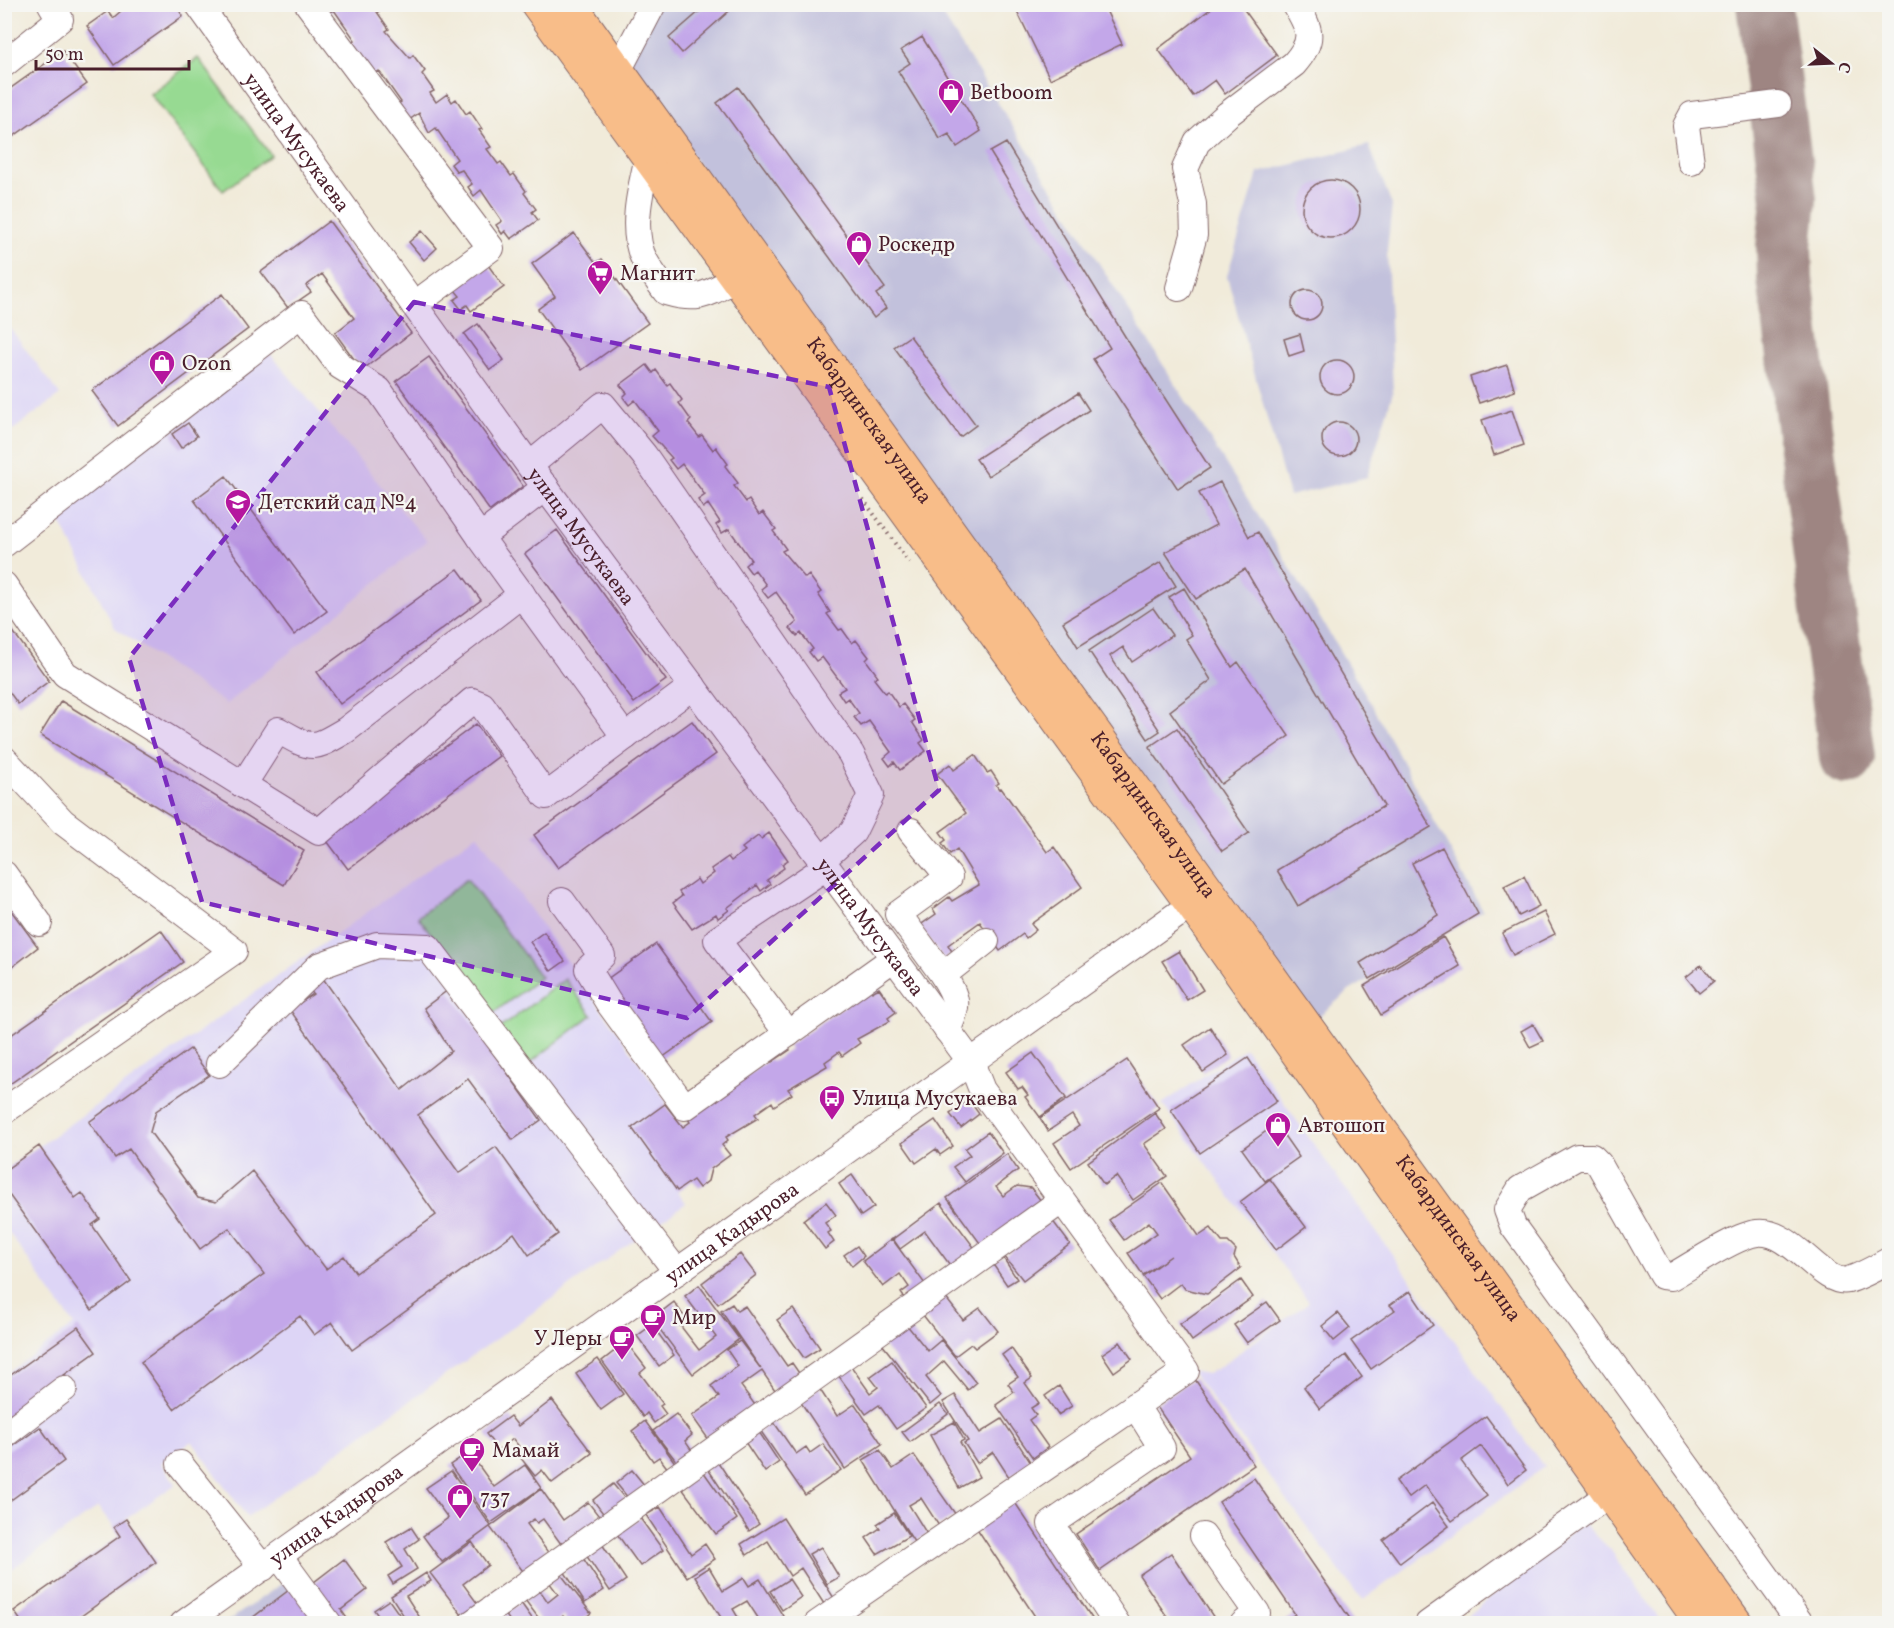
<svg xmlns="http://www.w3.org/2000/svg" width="1894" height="1628" viewBox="0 0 1894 1628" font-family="Vollkorn,serif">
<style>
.built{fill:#ddd5f6}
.industrial{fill:#c2c1dc}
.green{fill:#97da92;stroke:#707c5e;stroke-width:1.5}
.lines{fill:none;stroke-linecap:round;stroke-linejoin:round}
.taxiway{stroke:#9e8582;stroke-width:56}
.building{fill:#c3a7e9}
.minor-casing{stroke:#846668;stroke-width:28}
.major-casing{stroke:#846668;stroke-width:34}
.path{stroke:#846668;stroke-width:4;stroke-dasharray:1.5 4.5;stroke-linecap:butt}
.minor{stroke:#fff;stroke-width:26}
.major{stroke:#f8bd89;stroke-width:32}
.marked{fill:#7b2cbf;fill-opacity:0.2;stroke:#7b2cbf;stroke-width:4.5;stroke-dasharray:12 8;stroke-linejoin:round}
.labels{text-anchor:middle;stroke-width:4.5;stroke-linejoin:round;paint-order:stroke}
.poi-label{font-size:21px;fill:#4a1f2b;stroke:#f6f6f2;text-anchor:start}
.street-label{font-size:21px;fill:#4a1f2b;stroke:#f6f6f2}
</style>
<rect width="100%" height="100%" fill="#f6f6f2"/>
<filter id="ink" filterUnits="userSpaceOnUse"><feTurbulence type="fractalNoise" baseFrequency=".0167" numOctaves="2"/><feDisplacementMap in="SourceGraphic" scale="12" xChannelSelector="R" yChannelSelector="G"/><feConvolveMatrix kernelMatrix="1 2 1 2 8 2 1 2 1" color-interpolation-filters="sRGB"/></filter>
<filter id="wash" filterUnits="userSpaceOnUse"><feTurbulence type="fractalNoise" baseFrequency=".008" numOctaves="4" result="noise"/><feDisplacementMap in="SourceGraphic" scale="24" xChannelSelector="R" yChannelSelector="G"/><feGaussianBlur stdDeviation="1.35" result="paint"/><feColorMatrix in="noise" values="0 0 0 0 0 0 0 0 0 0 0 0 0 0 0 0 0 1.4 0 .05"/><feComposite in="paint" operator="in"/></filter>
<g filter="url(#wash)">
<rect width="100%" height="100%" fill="#f1ebda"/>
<path class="built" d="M4 320 60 395 5 436H4Z
M263 345 427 541 226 704 115 628 54 510Z
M477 834 667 1102 633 1128 686 1203 247 1517 192 1441 161 1463 176 1484 126 1519 114 1527 98 1507 5 1574V1375L74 1325 5 1227 4 1171Z
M1245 1048 1544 1467 1362 1601 1191 1371 1207 1374 1218 1368 1309 1302 1162 1104Z
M1583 1523 1610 1549 1662 1623 1458 1624Z"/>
<path class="industrial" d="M660 5H936L1273 539 1366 695 1483 911 1349 991 1307 1026 613 43Z
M1369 145 1392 205 1387 250 1393 392 1367 477 1289 496 1227 276 1258 173Z
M287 1580 327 1624H224Z"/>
<path class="green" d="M198 58 271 155 223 191 150 94Z
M467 879 541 977 492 1014 418 917Z
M565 979 592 1015 526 1066 499 1029Z"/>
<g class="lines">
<path class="taxiway" d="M1764 4 1789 200 1784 246 1785 279 1847 757"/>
</g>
<g id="blocks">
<path class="building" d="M129 4H175L183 16 114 65 87 26 108 11 113 18Z
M325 4H377L381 10 377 12 389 29 386 31 410 58 413 55 425 71 422 74 434 91 430 93 436 102 447 94 452 102 456 99 466 114 470 111 482 129 479 130 491 147 487 149 498 164 501 162 511 176 514 174 526 191 524 193 536 209 532 212 538 220 511 239 505 231 502 234 496 225 502 221 481 190 474 196 468 187 472 184 462 170 457 172 451 164 457 159 436 128 429 133 419 113 409 120 394 107 401 102 379 71 372 76 349 45 355 40 334 10 327 14 322 7Z
M708 4H737L682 53 669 38Z
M1029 4H1103L1122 44 1050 79 1017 11Z
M1217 4H1240L1277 55 1225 94 1215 80 1193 96 1158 49Z
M922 37 981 131 957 147 949 134 940 139 898 71 910 63 901 50Z
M63 51 87 84 4 143V93Z
M738 87 885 288 876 294 886 308 874 318 717 103Z
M1006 143 1126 338 1210 468 1178 489 1093 359 1110 348 990 152Z
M1302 209a29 29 0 1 1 58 0a29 29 0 1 1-58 0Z
M329 221 411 333 362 370 335 333 354 318 322 274 306 286 311 292 288 308 261 272Z
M422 231 437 248 424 260 409 242Z
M574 233 596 263 602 259 648 323 582 370 538 309 555 296 532 264Z
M488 265 504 287 471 311 467 305 461 309 454 300 460 296 454 289Z
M1292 305a15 15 0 1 1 30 0a15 15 0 1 1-30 0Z
M222 294 248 329 118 426 92 391Z
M478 324 504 360 490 370 464 334Z
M1300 334 1304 351 1289 356 1284 339Z
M910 336 976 425 960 437 894 347Z
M429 357 523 486 490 511 396 381Z
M1320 377a17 17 0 1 1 34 0a17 17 0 1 1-34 0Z
M647 365 653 373 656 370 667 385 670 383 682 400 679 403 691 420 688 423 699 437 702 435 713 450 716 447 728 464 725 466 738 483 734 486 746 502 749 500 759 515 763 512 776 529 773 531 786 549 782 551 805 578 809 575 821 592 818 594 830 612 827 614 839 630 842 629 852 643 856 640 869 657 866 660 878 676 874 679 885 693 888 691 899 707 903 704 915 720 912 722 924 740 920 743 926 751 900 770 894 762 890 766 884 758 891 752 869 721 861 726 854 717 859 713 848 698 844 701 838 692 845 688 822 657 816 661 809 652 813 649 801 633 797 636 790 628 797 622 776 592 768 598 761 589 766 585 755 570 751 573 745 565 751 560 729 529 722 533 716 525 720 522 708 504 703 508 698 500 705 495 682 464 676 469 669 460 672 458 652 436 658 431 635 400 629 405 623 397 627 393 620 385Z
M1507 365 1515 391 1479 403 1470 377Z
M1078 393 1089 410 988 476 976 459Z
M1512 410 1524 445 1494 455 1482 420Z
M1322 439a17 17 0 1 1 34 0a17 17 0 1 1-34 0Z
M188 423 197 436 181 448 172 434Z
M226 476 327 611 294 635 194 500Z
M1220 482 1249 537 1258 532 1431 827 1298 906 1277 870 1384 806 1245 569 1196 599 1165 552 1216 525 1199 493Z
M557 530 666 680 634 703 525 554Z
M1161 562 1176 586 1078 647 1063 622Z
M458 569 481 600 340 704 317 672Z
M1184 588 1232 667 1238 662 1289 736 1221 784 1170 711 1211 680 1186 639 1192 635 1169 597Z
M1153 608 1172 635 1132 662 1123 647 1110 656 1160 731 1148 739 1089 651Z
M4 619 49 681 18 704 4 685Z
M61 701 304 851 284 885 40 735Z
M692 721 716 754 558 868 534 835Z
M476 724 499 756 348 869 324 837Z
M1177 728 1249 833 1222 851 1149 747Z
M975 755 987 773 991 771 999 783 996 785 999 789 1001 788 1047 852 1054 847 1082 887 1031 924 1036 930 1026 938 1023 934 1000 951 980 922 948 945 953 953 944 959 919 926 936 914 933 909 949 897 952 901 979 885 957 849 950 854 942 843 946 840 940 832 966 813 937 774 950 764 954 770Z
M769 833 788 860 782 864 784 868 767 880 770 884 761 891 757 885 727 908 729 910 718 918 716 914 692 929 673 903 682 896 679 892 697 879 700 884 714 873 711 869 728 857 731 861 745 851 742 848 758 836 761 839Z
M1442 847 1478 914 1370 979 1360 963 1438 915 1412 863Z
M1524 876 1539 906 1519 916 1504 886Z
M4 901 38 947 7 971 4 967Z
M1544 912 1555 934 1513 955 1502 933Z
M161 930 183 962 4 1088V1040Z
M544 932 565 961 551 971 530 942Z
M1443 937 1460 966 1381 1015 1364 986Z
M656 944 712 1022 659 1060 603 982Z
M1179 951 1203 990 1187 1000 1162 961Z
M1701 965 1714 981 1699 993 1686 977Z
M322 977 402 1090 451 1051 424 1008 448 990 541 1120 513 1140 468 1079 418 1115 459 1173 496 1147 558 1234 529 1255 514 1233 352 1350 332 1322 314 1335 300 1316 174 1409 141 1362 264 1274 229 1228 200 1249 129 1149 115 1158 89 1122 190 1049 209 1075 156 1111 150 1132 198 1198 216 1202 252 1171 326 1269 344 1256 356 1273 436 1215 290 1010 313 994 308 987Z
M870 988 872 992 879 988 896 1012 888 1018 890 1021 857 1039 860 1043 842 1056 839 1052 825 1062 827 1066 788 1089 792 1094 774 1106 772 1102 755 1114 758 1118 726 1137 728 1140 722 1145 730 1155 711 1169 708 1181 699 1188 693 1180 677 1191 632 1128 665 1104 683 1127 690 1122 688 1119 770 1059 772 1062 790 1050 788 1046Z
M1533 1024 1543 1041 1530 1047 1521 1031Z
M1210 1027 1228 1055 1203 1072 1184 1045Z
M1033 1053 1066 1098 1040 1117 1025 1097 1028 1095 1022 1087 1018 1089 1006 1072Z
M1248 1058 1277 1101 1200 1153 1171 1110Z
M1127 1060 1159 1108 1071 1168 1054 1143 1079 1126 1072 1115 1048 1131 1040 1118Z
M969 1100 979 1114 961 1128 950 1114Z
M1155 1113 1166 1129 1144 1144 1167 1176 1133 1200 1116 1176 1104 1185 1088 1162Z
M935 1120 953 1146 940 1155 936 1149 916 1163 902 1143Z
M1276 1124 1299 1157 1265 1181 1242 1149Z
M988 1132 1003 1153 965 1182 953 1167 970 1155 965 1149Z
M39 1146 75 1198 82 1193 100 1219 92 1225 131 1281 92 1310 4 1188V1171Z
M1007 1154 1018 1170 996 1187 1003 1196 1017 1186 1031 1188 1041 1201 985 1250 947 1198Z
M852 1175 874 1207 861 1216 839 1184Z
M1270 1179 1306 1227 1276 1250 1240 1202Z
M1162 1183 1199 1236 1211 1228 1222 1242H1228L1236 1250 1234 1257 1241 1268 1207 1294 1185 1289 1181 1283 1160 1299 1143 1276 1171 1256 1143 1275 1128 1253 1157 1233 1149 1222 1124 1240 1109 1220Z
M826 1202 836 1215 825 1223 831 1231 828 1233 834 1242 825 1249 803 1220Z
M941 1203 979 1254 955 1272 925 1231 900 1249 893 1239Z
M1052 1220 1070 1244 1023 1280 1004 1256Z
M892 1239 928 1288 908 1303 901 1293 909 1287 900 1274 883 1287 863 1261Z
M857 1246 864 1256 852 1266 844 1255Z
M740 1254 756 1275 718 1304 702 1283Z
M1002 1256 1017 1279 1007 1285 992 1263Z
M1241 1280 1253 1297 1192 1341 1180 1324Z
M699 1285 739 1339 693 1374 652 1319 674 1302 686 1319 679 1324 699 1350 716 1337 685 1296Z
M1410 1291 1433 1325 1371 1369 1351 1341 1395 1310 1390 1305Z
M942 1293 963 1320 980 1308 998 1331 975 1348 971 1344 955 1356 919 1310Z
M1267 1302 1280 1320 1247 1343 1234 1325Z
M732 1304 737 1311 745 1306 787 1366 792 1363 801 1376 777 1393 762 1371 741 1386 758 1409 711 1443 692 1416 719 1397 711 1386 738 1366 727 1350 740 1341 761 1369 721 1311Z
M793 1309 820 1348 804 1358 777 1320Z
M1338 1313 1350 1328 1334 1341 1322 1326Z
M906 1324 928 1351 941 1340 976 1383 968 1390 944 1361 926 1377 941 1396 930 1405 882 1344Z
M652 1325 674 1355 659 1366 637 1336Z
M78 1327 96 1352 4 1418V1380Z
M626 1342 646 1368 640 1373 663 1404 660 1406 666 1414 654 1423 647 1413 643 1417 602 1361Z
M1120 1342 1132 1359 1114 1372 1102 1354Z
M1011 1348 1032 1378 1025 1383 1039 1403 1031 1408 1036 1415 1029 1420 1048 1447 1033 1458 996 1405 1014 1392 1008 1384 1018 1377 1002 1355Z
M1346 1355 1362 1377 1320 1409 1304 1387Z
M598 1359 623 1394 601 1410 576 1374Z
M892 1361 926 1408 896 1429 879 1405 866 1414 838 1375 851 1366 870 1393 878 1387 870 1377Z
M1194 1378 1254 1465 1100 1571 1076 1534 1190 1456 1155 1404Z
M1059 1386 1072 1406 1058 1415 1045 1396Z
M819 1388 837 1416 855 1404 882 1444 845 1469 800 1401Z
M955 1395 980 1433 1002 1419 1031 1463 1009 1477 993 1452 977 1463 964 1443 968 1441 943 1402Z
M552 1400 592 1453 552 1483 542 1470 535 1476 520 1457 525 1454 513 1439 498 1450 486 1434 510 1416 518 1426Z
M940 1404 948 1414 910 1442 902 1432Z
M676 1414 692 1435 685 1441 692 1451 677 1462 653 1431Z
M1486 1416 1526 1470 1508 1484 1481 1446 1461 1461 1487 1496 1452 1521 1425 1485 1408 1498 1396 1481Z
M645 1421 676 1464 668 1469 659 1457 653 1461 632 1431Z
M773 1421 796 1454 806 1447 810 1453 823 1444 841 1470 805 1495 760 1430Z
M954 1422 964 1440 960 1442 979 1477 959 1488 930 1435Z
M40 1427 64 1461 4 1505V1453Z
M757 1429 779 1462 765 1472 743 1439Z
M880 1450 893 1469 914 1455 956 1515 939 1526 921 1498 909 1505 927 1534 914 1542 863 1460Z
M469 1452 494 1487 525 1465 541 1488 491 1523 450 1465Z
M716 1459 759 1524 749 1531 706 1466Z
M632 1470 645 1486 629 1499 616 1483Z
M451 1471 491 1526 442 1562 423 1536 448 1518 426 1488Z
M703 1471 737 1519 716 1534 681 1487Z
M1254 1478 1353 1623 1352 1624H1280L1295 1614 1219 1502Z
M613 1484 626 1500 605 1516 593 1500Z
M541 1489 563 1520 588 1502 602 1520 564 1548 543 1519 537 1523 534 1519 527 1524 553 1559 528 1578 490 1527Z
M1014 1501 1095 1623 1093 1624H1040L976 1527Z
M1432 1503 1449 1526 1400 1563 1383 1540Z
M660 1507 691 1554 705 1544 715 1559 687 1577 646 1515Z
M894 1513 909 1536 877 1554 866 1538 880 1528 877 1524Z
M640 1518 663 1550 640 1566 617 1534Z
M783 1518 834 1598 824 1604 801 1568 790 1576 768 1541 747 1555 741 1544Z
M126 1519 156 1562 70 1624H23L14 1611 120 1536 114 1527Z
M411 1527 419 1539 405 1549 417 1569 393 1584 388 1576 402 1567 386 1542Z
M600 1541 626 1580 610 1591 584 1552Z
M472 1542 488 1565 463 1584 483 1611 468 1623 430 1573Z
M821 1547 839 1577 827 1584 809 1554Z
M1171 1553 1218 1624H1172L1139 1575Z
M583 1558 604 1590 585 1603 564 1571Z
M344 1559 367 1590 341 1610 351 1624H332L305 1589Z
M709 1567 723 1591 744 1578 749 1586 760 1579 788 1624H762L747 1601 733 1609 742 1624H725L695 1576Z
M426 1573 431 1581 406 1596 424 1624H409L391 1596Z
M560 1573 591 1613 578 1624H569L563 1616 554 1624H543L525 1600 539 1589 548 1602 558 1594 549 1582Z
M789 1579 801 1597 782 1610 770 1591Z
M293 1587 321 1624H290L288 1621 285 1624H244Z
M389 1600 406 1624H384L374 1610Z
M521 1603 536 1624H512L505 1614Z"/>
</g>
</g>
<g filter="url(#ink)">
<use href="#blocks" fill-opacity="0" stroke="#846668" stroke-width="1.5"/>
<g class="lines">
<g class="minor-casing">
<g id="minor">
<path id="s1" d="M198 4 534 472 971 1062 982 1090 1186 1371 817 1624"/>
<path d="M308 4 491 248 414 305"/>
<path d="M4 64 60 19 51 4"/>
<path d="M618 71 653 4"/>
<path d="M648 158C641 187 629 232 645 261 651 272 659 282 666 292 700 302 707 294 737 278"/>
<path d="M1691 162 1686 126 1692 115 1778 104"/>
<path d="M1179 288 1194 235 1193 204 1185 169 1197 142 1228 114 1294 64C1315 40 1311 30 1295 4"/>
<path d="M530 465 603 405 644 455 851 754 871 795 853 832 822 860"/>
<path d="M546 487 480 537 625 737"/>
<path d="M4 544 301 314 340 366 379 390 480 537"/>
<path d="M4 585 65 674 319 832 472 701 482 705 546 796 693 686"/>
<path d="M4 759 63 822 234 951 4 1111"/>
<path d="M243 785 278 730C313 750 312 750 346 730L522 594"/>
<path d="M911 831 949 877 898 914 943 975"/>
<path d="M4 874 39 923"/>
<path d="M562 901 602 956 588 969 608 1002 685 1107 894 958"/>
<path d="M947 1030C960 1005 957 998 943 975L986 941"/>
<path d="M788 1034 717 940 826 867"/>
<path d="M219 1064 319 966 377 945 428 947 677 1272"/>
<path d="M4 1435 64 1389"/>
<path d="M180 1464 263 1568"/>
<path d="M1203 1536 1257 1613 1243 1624"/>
<path d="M279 1556 329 1624"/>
<path id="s2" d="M183 1624 1206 894"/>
<path d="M471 1624 1061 1201"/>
<path d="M1117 1624 1051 1524 1162 1448 1135 1405"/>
<path d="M1428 1624 1626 1482"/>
<path d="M1801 1624 1513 1226 1507 1210 1520 1189 1577 1157H1592L1599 1164 1662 1276 1671 1277C1691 1266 1736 1235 1757 1233 1793 1229 1821 1286 1848 1280 1862 1276 1877 1267 1890 1260"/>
</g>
</g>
<g class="major-casing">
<g id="major">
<path d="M537 4 1192 905 1702 1624"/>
<path id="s3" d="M570 4 1737 1624"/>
</g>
</g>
<path class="path" d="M863 499 909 563"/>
<use href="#minor" class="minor"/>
<use href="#major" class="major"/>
</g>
</g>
<path class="marked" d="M414 302 829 387 939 790 687 1018 202 902 129 658Z"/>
<defs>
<g id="shop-pin" transform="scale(1.35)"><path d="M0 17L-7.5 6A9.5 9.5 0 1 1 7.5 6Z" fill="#b5179e" stroke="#f6f6f2"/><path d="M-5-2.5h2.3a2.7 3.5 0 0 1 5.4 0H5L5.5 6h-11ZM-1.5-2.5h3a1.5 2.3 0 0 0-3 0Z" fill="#fff"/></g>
<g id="supermarket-pin" transform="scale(1.35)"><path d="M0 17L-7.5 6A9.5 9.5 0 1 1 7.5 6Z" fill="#b5179e" stroke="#f6f6f2"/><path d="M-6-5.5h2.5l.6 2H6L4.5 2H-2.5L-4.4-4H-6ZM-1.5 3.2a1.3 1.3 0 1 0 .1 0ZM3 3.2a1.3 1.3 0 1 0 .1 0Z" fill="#fff"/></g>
<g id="school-pin" transform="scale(1.35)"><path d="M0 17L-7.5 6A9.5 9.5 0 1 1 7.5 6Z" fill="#b5179e" stroke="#f6f6f2"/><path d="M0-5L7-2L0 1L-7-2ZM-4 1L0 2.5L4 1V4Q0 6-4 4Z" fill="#fff"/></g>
<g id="bus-pin" transform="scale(1.35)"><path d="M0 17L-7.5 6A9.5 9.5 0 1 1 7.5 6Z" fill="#b5179e" stroke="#f6f6f2"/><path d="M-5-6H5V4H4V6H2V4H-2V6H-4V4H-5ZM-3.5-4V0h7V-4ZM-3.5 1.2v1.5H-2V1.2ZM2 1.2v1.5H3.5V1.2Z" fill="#fff"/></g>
<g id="cafe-pin" transform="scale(1.35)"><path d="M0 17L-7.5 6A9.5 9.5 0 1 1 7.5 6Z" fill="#b5179e" stroke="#f6f6f2"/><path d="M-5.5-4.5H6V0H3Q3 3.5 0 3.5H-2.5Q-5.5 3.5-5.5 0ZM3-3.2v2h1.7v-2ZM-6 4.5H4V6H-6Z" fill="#fff"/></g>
</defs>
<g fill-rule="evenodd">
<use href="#shop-pin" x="951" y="92"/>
<use href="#shop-pin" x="859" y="244"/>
<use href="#supermarket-pin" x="600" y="273"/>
<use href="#shop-pin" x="162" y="363"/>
<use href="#school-pin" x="238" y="502"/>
<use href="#bus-pin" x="832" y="1098"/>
<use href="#shop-pin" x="1278" y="1125"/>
<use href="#cafe-pin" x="653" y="1317"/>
<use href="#cafe-pin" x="622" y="1338"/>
<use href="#cafe-pin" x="472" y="1450"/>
<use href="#shop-pin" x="460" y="1497"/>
</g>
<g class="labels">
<g class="poi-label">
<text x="970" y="99">Betboom</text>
<text x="878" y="251">Роскедр</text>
<text x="620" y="280">Магнит</text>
<text x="182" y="370">Ozon</text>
<text x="258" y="509">Детский сад №4</text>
<text x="852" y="1105">Улица Мусукаева</text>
<text x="1298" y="1132">Автошоп</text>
<text x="672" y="1324">Мир</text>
<text x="602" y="1345" text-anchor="end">У Леры</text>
<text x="492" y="1457">Мамай</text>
<text x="480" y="1504">737</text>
</g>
<g class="street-label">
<text dy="7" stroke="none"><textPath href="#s1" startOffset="170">улица Мусукаева</textPath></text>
<text dy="7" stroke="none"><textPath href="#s3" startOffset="513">Кабардинская улица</textPath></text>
<text dy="7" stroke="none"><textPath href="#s1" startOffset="656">улица Мусукаева</textPath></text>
<text dy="7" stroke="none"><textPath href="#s3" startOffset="999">Кабардинская улица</textPath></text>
<text dy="7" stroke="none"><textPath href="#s1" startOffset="1142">улица Мусукаева</textPath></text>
<text dy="7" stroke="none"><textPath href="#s2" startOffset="674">улица Кадырова</textPath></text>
<text dy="7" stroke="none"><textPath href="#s3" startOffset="1521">Кабардинская улица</textPath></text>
<text dy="7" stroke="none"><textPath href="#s2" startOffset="188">улица Кадырова</textPath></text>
</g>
</g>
<rect width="1894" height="1628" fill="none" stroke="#f6f6f2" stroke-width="24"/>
<g transform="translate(1831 63) rotate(108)" stroke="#f6f6f2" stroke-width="4.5" paint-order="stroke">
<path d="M0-4.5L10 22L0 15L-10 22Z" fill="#4a1f2b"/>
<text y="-9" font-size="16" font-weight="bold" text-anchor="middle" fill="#4a1f2b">С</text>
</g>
<path d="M36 60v9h153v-9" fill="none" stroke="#4a1f2b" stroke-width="3"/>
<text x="45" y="60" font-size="18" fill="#4a1f2b" stroke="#f6f6f2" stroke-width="4.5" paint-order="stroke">50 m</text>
</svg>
